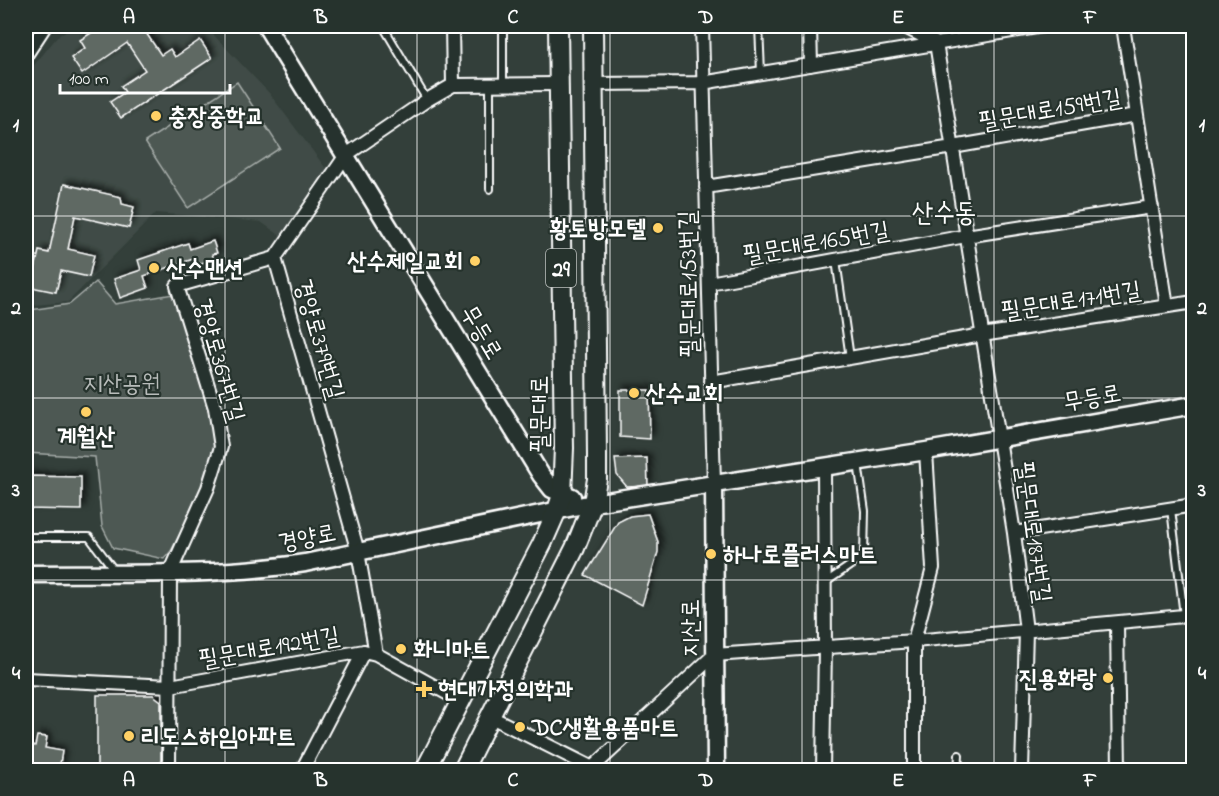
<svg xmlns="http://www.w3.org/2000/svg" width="1219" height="796" viewBox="0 0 1219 796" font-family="'Indie Flower','Poor Story',sans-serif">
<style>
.built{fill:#404c47}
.green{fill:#4d5853;stroke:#a6aca9;stroke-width:1.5}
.building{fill:#5f6964;stroke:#fff;stroke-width:1.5;filter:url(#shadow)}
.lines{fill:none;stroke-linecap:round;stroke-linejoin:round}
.lane-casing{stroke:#fff;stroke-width:10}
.street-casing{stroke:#fff;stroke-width:16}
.secondary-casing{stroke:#fff;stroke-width:21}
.primary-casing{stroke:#fff;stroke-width:22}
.lane{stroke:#26332d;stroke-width:6}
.street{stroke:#26332d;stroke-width:12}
.secondary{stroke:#26332d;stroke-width:16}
.primary{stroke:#26332d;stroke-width:18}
.grid{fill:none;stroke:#fff;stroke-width:1.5;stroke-opacity:0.55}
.poi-dot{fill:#ffd166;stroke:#26332d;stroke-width:2}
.labels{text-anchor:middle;stroke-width:4.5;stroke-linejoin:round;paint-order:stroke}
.shield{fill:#26332d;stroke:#bec2c0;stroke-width:1.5}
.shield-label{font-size:22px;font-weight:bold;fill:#fff}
.street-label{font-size:24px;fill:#fff;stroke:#26332d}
.poi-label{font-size:24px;font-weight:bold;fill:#fff;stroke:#26332d;text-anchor:start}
.park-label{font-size:24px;fill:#b8bcba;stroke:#26332d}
.quarter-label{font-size:27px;fill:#fff;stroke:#26332d}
.neatline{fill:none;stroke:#fff;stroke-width:2}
.grid-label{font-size:20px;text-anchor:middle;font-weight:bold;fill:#fff}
</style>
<defs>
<filter id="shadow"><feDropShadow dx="4" dy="-4" stdDeviation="3" flood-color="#0009"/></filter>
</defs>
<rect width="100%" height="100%" fill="#333f3a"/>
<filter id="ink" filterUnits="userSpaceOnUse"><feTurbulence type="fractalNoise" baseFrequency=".0167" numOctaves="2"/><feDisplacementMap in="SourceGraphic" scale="12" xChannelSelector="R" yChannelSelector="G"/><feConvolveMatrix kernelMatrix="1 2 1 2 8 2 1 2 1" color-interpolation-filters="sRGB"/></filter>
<g filter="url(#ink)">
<path class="built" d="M74 26H205L269 93 327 170 281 236 261 222 156 213 68 302 33 305 26 302V75L58 36Z"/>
<path class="green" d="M237 82 280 148 188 208 145 142Z
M96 282 115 304 173 294C191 330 225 435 211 472 200 499 184 525 171 551L164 559 113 548 102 526 95 457 26 453V308L30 310 70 304Z"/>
<path class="building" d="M102 26H157L146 33 161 55 170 49 175 57 200 40 212 58 121 118 110 102 125 92 121 86 145 70 127 43 82 74 71 58 85 48 80 40Z
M64 184 121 197 122 204 134 207 129 228 75 216 68 249 94 255 89 277 61 271 56 292 31 287 39 251 49 253Z
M213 241 217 253 212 254 214 259 195 265 193 259 144 276 148 288 120 298 114 279 141 270 138 260 188 243 190 249Z
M620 390H649L650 439 620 437Z
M647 458 648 486 627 487 617 475 615 459Z
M26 476 81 477V510L26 509Z
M648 514 658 542V552L642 605 585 575 618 522 630 516Z
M97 695H153L161 701V770H97Z
M37 736 47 737 45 748 62 751 59 770 26 765V745L35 746Z"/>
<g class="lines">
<g class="lane-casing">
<path id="lane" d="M383 26 427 100
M759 26 761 73
M503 84V26
M490 85V189
M836 260 850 358
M1171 509 1184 616
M26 537H89L114 570
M826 582 864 556 865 511 858 463
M958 770 959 755"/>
</g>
<g class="street-casing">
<path id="street" d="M452 26 453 85
M702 26 714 485
M810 26 811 65
M903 26 936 43 1014 533 1026 631 1022 770
M1123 26 1167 306
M26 55 45 26
M594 84 702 83 1043 26
M706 187 953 147 1137 115
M275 258 358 552 376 654
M275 258 346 155 427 100 453 85 559 84
M709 283 966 236 1152 207
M711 382 982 335 1194 302
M1014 533 1194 505
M1117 624 1119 770
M26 679 170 686 364 651 376 654 461 701
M491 717 597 770
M169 770 170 573 208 488 221 447 215 408 177 286 275 258
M302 770 364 651
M590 770 714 655 914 641 1194 615
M823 770 825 648 824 467
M914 770V641L933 568 926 451"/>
</g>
<g class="secondary-casing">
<path id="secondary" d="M266 26 541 475 552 489 572 497
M714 485 716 770
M26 574C119 573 213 577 305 563L593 503 926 451 1194 405"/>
</g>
<g class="primary-casing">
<path id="primary" d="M425 770 542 544 557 510 562 495 564 448 558 26
M463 770 575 548 593 503 597 479V455L593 26"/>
</g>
<use href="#lane" class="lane"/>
<use href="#street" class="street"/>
<use href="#secondary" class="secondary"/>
<use href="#primary" class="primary"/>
</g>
</g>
<path class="grid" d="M225 26V770M417 26V770M610 26V770M802 26V770M994 26V770M26 216H1194M26 398H1194M26 580H1194"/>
<g class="poi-dot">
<circle cx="156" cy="116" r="6"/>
<circle cx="658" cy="228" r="6"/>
<circle cx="475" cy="261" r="6"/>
<circle cx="154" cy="268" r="6"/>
<circle cx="634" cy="393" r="6"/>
<circle cx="86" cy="412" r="6"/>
<circle cx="711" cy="554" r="6"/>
<circle cx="401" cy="649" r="6"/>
<circle cx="1108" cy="678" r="6"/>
<path d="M421 680h6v6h6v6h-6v6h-6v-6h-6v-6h6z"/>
<circle cx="520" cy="727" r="6"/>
<circle cx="129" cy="736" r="6"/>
</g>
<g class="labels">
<rect class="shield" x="546" y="249" width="30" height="38" rx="4.5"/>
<g class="shield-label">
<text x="561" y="276">29</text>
</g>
<g class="street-label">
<text transform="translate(1050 109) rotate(-10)" y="8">필문대로159번길</text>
<text transform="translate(816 242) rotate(-10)" y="8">필문대로165번길</text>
<text transform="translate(688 284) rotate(-91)" y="8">필문대로153번길</text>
<text transform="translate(1071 300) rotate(-9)" y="8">필문대로171번길</text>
<text transform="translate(482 332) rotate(59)" y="8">무등로</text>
<text transform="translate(320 339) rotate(74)" y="8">경양로379번길</text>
<text transform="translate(220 360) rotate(74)" y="8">경양로367번길</text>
<text transform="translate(1092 397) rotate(-10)" y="8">무등로</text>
<text transform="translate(539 414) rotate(-90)" y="8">필문대로</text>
<text transform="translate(1034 532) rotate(82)" y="8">필문대로187번길</text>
<text transform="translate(307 537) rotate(-11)" y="8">경양로</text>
<text transform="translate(690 628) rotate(-90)" y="8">지산로</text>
<text transform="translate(269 647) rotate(-10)" y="8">필문대로192번길</text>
</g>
<g class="poi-label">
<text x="168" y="124">충장중학교</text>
<text x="646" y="236" text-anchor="end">황토방모텔</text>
<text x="463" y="269" text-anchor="end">산수제일교회</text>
<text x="166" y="276">산수맨션</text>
<text x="646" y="401">산수교회</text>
<text x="86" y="444" text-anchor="middle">계월산</text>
<text x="723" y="562">하나로플러스마트</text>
<text x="413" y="657">화니마트</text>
<text x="1096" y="686" text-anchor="end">진용화랑</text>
<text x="438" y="697">현대가정의학과</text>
<text x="532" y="735">DC생활용품마트</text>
<text x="141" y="744">리도스하임아파트</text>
</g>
<g class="park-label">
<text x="122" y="391">지산공원</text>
</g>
<g class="quarter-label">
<text x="944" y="221">산수동</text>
</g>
</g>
<rect width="1219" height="796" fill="none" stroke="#26332d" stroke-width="66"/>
<path d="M60 84v9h170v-9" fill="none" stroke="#ffffff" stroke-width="3"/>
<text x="69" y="84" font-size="18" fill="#ffffff" stroke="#26332d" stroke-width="4.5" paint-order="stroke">100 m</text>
<rect x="33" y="33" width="1153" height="730" class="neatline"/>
<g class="grid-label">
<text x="129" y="23">A</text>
<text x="321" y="23">B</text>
<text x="513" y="23">C</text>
<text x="706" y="23">D</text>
<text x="898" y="23">E</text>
<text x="1090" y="23">F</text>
<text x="16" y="131">1</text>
<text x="1202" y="131">1</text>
<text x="16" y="314">2</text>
<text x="1202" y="314">2</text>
<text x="16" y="496">3</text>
<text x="1202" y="496">3</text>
<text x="16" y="679">4</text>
<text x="1202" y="679">4</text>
<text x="129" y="786">A</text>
<text x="321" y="786">B</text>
<text x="513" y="786">C</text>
<text x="706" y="786">D</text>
<text x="898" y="786">E</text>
<text x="1090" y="786">F</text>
</g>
</svg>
